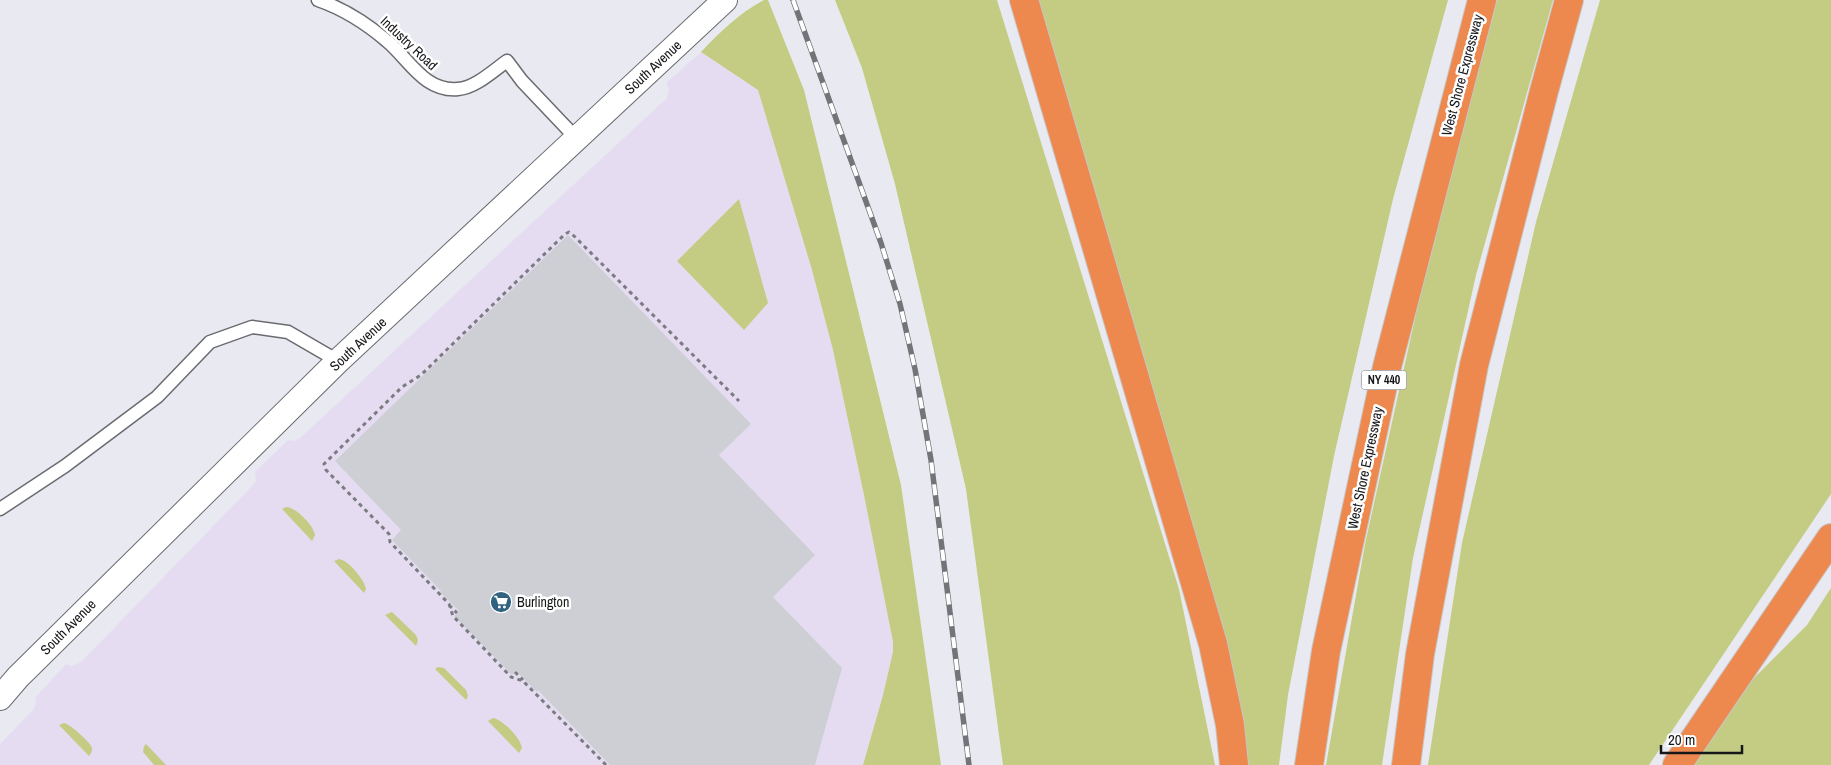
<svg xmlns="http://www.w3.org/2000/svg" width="1831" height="765" viewBox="0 0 1831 765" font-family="'Archivo Narrow',sans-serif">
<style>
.commercial{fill:#e5dcf1}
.green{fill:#c3cc82}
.building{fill:#cecfd5}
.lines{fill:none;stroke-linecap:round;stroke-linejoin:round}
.lane-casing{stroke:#6a6b71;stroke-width:15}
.street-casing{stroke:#6a6b71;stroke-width:26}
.highway-casing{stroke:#c7c7c8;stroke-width:30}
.path{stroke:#7b7c81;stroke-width:3;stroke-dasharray:4 4;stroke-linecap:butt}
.lane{stroke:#fff;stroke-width:12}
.street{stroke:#fff;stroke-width:24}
.highway{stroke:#ed894e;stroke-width:28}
.rail-casing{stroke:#737478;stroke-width:5.5}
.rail{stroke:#fff;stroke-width:4;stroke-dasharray:11;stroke-linecap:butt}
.labels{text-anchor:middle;stroke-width:5;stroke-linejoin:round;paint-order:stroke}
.shield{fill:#fff;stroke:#5c5d5e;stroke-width:1}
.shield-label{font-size:12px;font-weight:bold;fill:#161719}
.street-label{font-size:14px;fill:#161719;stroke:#fff}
.poi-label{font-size:14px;fill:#161719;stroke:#fff;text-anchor:start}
</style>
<rect width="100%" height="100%" fill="#e9eaf1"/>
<path class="commercial" d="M701 52 758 90 812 270 833 350 864 495 893 642V652L883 695 863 765H0V744L33 710 36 703 35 698 66 664 72 666 81 662 254 484 256 481 255 472 288 440 294 441 299 439 667 98 669 90 666 83Z"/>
<path class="green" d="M764 0H768L804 90 901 485 941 765H863L883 695 893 652V642L864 495 833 350 812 270 758 90 701 52C720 32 739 13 764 0Z
M835 0H997L1179 589 1215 765H1003L966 489 895 184 862 68Z
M1039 0H1448L1393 199 1334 456 1288 695 1279 765H1238L1228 661 1199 547Z
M1494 0H1553L1476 275 1413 558 1382 765H1326L1365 544 1431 246Z
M1600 0H1831V494L1649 765H1428L1462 543 1536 222Z
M739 199 768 303 744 330 677 261Z
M286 507C296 507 314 526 315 535L312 541 282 509Z
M339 559C348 560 365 580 366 589L364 593 334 561Z
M1831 588V765H1694L1753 679 1807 625Z
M392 612 416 635 418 640 416 646 385 615Z
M438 667 444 668 466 690 468 696 466 700 435 669Z
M493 718C503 720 520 737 522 748L519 753 488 721Z
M64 723C70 724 90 742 92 748 92 752 91 753 89 756L59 725Z
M146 744 166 765H154L143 752 144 746Z"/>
<path class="building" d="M568 235 751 424 719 455 815 555 773 597 842 668 815 765H610L538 690 537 692 516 671 512 675 454 616 459 611 440 592 441 591 392 540 401 530 335 461Z"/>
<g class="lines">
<g class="lane-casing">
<path id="lane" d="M318 0C344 9 366 23 387 41 409 59 424 92 458 89 475 88 493 71 507 61L522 81 577 139
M0 509 65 466 157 397 210 342 252 327 288 332 338 361"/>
</g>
<g class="street-casing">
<path id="street" d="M0 698 18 677 338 361 725 0"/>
</g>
<g class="highway-casing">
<path id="highway" d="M1024 0 1213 644 1230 725 1234 765
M1309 765 1326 651 1387 367 1482 0
M1406 765 1420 654 1474 365 1544 91 1569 0
M1677 765 1831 538"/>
</g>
<path class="path" d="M449 605 457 613
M515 672 523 680
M606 765 523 681 511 677 453 616 449 604 390 542 389 534 326 470 324 464 402 387 421 375 565 234 569 232 572 234 739 401"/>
<use href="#lane" class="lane"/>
<use href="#street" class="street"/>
<use href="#highway" class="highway"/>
<g class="rail-casing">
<path id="rail" d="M793 0 881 243 900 304 915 369 931 460 969 765"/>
</g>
<use href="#rail" class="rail"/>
</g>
<defs>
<g id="supermarket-disc" transform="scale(1.125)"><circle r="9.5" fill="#316381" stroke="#fff"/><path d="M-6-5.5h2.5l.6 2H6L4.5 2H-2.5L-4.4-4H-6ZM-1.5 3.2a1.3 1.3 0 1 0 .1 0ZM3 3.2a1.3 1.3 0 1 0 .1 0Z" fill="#fff"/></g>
</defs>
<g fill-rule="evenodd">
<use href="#supermarket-disc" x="501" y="602"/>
</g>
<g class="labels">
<rect class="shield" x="1361.5" y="370.5" width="45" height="19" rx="4"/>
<g class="shield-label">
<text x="1384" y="384">NY 440</text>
</g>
<g class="street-label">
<text transform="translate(409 43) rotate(43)" y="5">Industry Road</text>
<text transform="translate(653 67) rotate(-43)" y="5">South Avenue</text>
<text transform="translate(1462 75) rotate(-75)" y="5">West Shore Expressway</text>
<text transform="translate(358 344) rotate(-43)" y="5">South Avenue</text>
<text transform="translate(1365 468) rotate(-78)" y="5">West Shore Expressway</text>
<text transform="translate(68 627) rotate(-45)" y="5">South Avenue</text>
</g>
<g class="poi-label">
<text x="517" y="607">Burlington</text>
</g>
</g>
<path d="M1661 745v8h81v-8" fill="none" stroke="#161719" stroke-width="2.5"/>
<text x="1668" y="745" font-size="15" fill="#161719" stroke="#ffffff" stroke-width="4" paint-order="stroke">20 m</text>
</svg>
